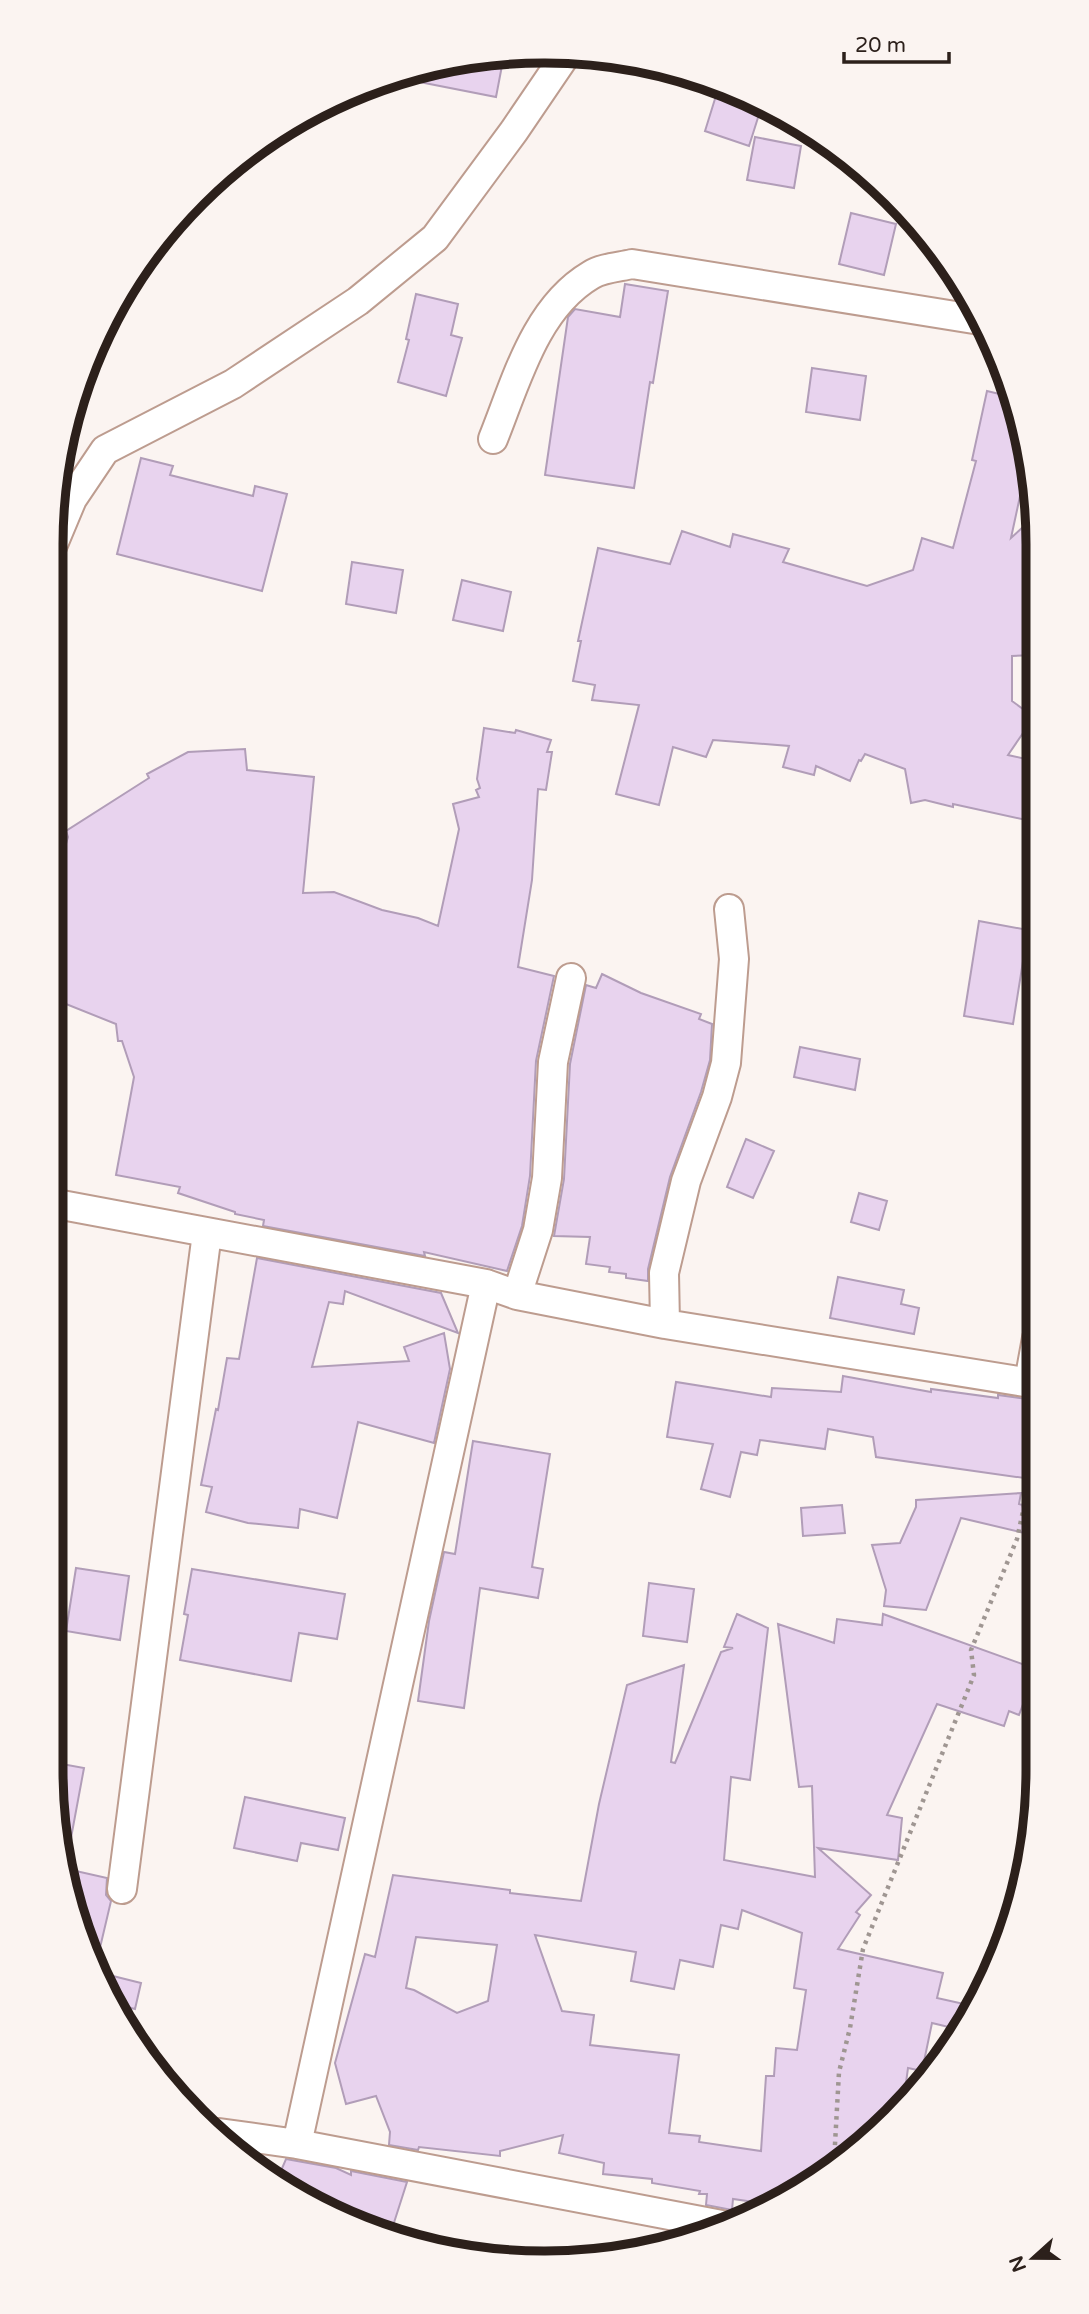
<svg xmlns="http://www.w3.org/2000/svg" width="1089" height="2314" viewBox="0 0 1089 2314" font-family="'Varela Round',sans-serif">
<style>
.building{fill:#e8d3ee;stroke:#b19db8;stroke-width:2;fill-rule:evenodd}
.lines{fill:none;stroke-linecap:round;stroke-linejoin:round}
.street-casing{stroke:#bd9c8f;stroke-width:32}
.path{stroke:#9f9692;stroke-width:4.5;stroke-dasharray:3.5 5;stroke-linecap:butt}
.street{stroke:#fff;stroke-width:28}
.rim{fill:none;stroke:#2c201b;stroke-width:9}
</style>
<rect width="100%" height="100%" fill="#fbf4f1"/>
<path class="building" d="M504 55 496 97 394 77 448 60Z
M719 86 744 94 762 105 749 146 705 131Z
M755 137 801 146 794 188 747 180Z
M851 213 896 224 884 275 839 264Z
M625 284 668 291 653 383 650 382 634 488 545 475 568 317 575 309 620 317Z
M416 294 458 304 451 335 462 338 446 396 398 382 409 340 406 339Z
M812 368 866 376 860 420 806 412Z
M987 391 1012 397 1028 459 1011 538 1034 517 1035 655 1012 656V701L1034 717 1008 755 1030 760 1026 780 1035 782V822L953 804V807L925 800 911 803 905 769 865 754 861 761 859 760 850 781 816 766 814 775 783 767 789 746 713 740 706 757 673 747 659 805 616 794 639 705 592 700 595 685 573 681 581 641H578L598 548 670 564 682 531 730 547 733 534 789 549 783 562 867 586 913 570 922 538 953 548 976 461 972 460Z
M141 458 173 466 170 475 253 496 255 486 287 494 262 591 117 554Z
M352 562 403 570 396 613 346 604Z
M462 580 511 592 503 631 453 620Z
M484 728 515 733 516 730 551 740 547 752H552L546 790 538 789 532 880 518 967 554 976 536 1061 530 1176 522 1226 507 1271 424 1252 425 1256 263 1226 264 1220 235 1214V1212L178 1193 180 1187 116 1175 134 1077 122 1041H118L116 1024 51 998V894L68 837 66 831 149 778 147 774 188 752 245 749 247 770 314 777 303 893 334 892 382 910 418 918 438 926 459 829 453 804 479 797 476 790 480 788 477 779Z
M979 921 1028 930 1013 1024 964 1016Z
M602 974 641 993 701 1014 699 1019 712 1024 710 1060 701 1092 670 1177 648 1269V1281L626 1278V1274L609 1272 610 1267 586 1264 590 1237 554 1236 564 1179 570 1064 586 985 596 988Z
M800 1047 860 1059 855 1090 794 1077Z
M746 1139 774 1151 753 1198 727 1187Z
M859 1193 887 1201 879 1230 851 1222Z
M257 1258 441 1293 458 1333 345 1291 343 1304 329 1302 312 1367 409 1361 404 1347 444 1333 450 1369 434 1443 358 1422 337 1518 300 1509 298 1528 248 1523 206 1512 212 1487 201 1485 216 1409 218 1410 227 1358 239 1359Z
M838 1277 904 1290 901 1304 919 1308 914 1334 830 1318Z
M843 1376 931 1392V1389L998 1398V1395L1027 1399 1024 1411 1037 1414V1425L1024 1478 876 1457 873 1437 828 1429 825 1449 760 1440 757 1455 741 1452 730 1497 701 1489 713 1444 667 1437 676 1382 771 1397 772 1388 841 1392Z
M473 1441 550 1454 532 1567 543 1569 538 1598 480 1588 464 1708 418 1701 429 1621 444 1552 455 1554Z
M1021 1493 1019 1504 1037 1509V1536L961 1518 926 1610 884 1606 886 1590 872 1545 900 1543 916 1507V1500Z
M842 1505 845 1533 803 1536 801 1508Z
M76 1568 129 1576 120 1640 66 1631Z
M192 1569 345 1594 337 1639 299 1633 291 1681 180 1660 188 1615 184 1614Z
M649 1583 694 1589 687 1642 643 1636Z
M737 1614 768 1628 750 1780 731 1777 724 1860 815 1877 812 1786 799 1787 778 1624 834 1643 837 1619 882 1625 883 1614 1036 1669 1019 1715 1009 1711 1004 1726 937 1704 887 1815 902 1818 898 1860 818 1848 871 1895 856 1912 860 1915 838 1949 943 1973 937 1998 964 2004 957 2029 932 2023 922 2071 908 2068 903 2105 791 2197 775 2205 733 2199 732 2210 706 2205 707 2194H699L700 2191 652 2183V2179L603 2174 604 2163 559 2153 563 2135 500 2151V2156L419 2147 418 2150 389 2145 390 2132 376 2096 346 2104 335 2063 365 1954 375 1957 393 1875 510 1890V1893L581 1901 599 1804 627 1685 684 1665 671 1762 675 1763 721 1652 733 1648 724 1647ZM742 1910 802 1933 794 1988 806 1990 797 2050 776 2048 774 2076H766L761 2151 699 2142 700 2136 669 2133 679 2055 590 2045 594 2015 562 2011 535 1935 636 1952 631 1981 674 1989 680 1960 713 1967 721 1925 738 1929ZM416 1937 497 1945 488 2001 457 2013 414 1990 406 1988Z
M51 1762 84 1768 68 1854H65Z
M245 1797 345 1818 338 1850 301 1843 297 1861 234 1848Z
M67 1869 107 1878 106 1895 111 1901 95 1969 77 1929Z
M97 1972 141 1983 135 2009 111 2003Z
M286 2159 336 2168 351 2175V2171L407 2182 391 2232 298 2197 277 2180Z"/>
<g class="lines">
<g class="street-casing">
<path id="street" d="M493 439C516 382 535 308 591 275 602 268 619 267 632 264L980 320
M51 549 72 499 105 450 233 384 358 301 435 238 514 131 567 53
M51 1203 486 1284 517 1295 665 1324 1037 1384
M517 1295 538 1230 547 1178 553 1062 571 978
M665 1324 664 1273 686 1181 717 1097 726 1063 734 959 729 909
M1029 1382 1037 1338
M122 1889 207 1233
M219 2133 297 2144 727 2226
M297 2144 486 1284"/>
</g>
<path class="path" d="M834 2162 839 2072 850 2028 863 1949 974 1675 971 1650 1017 1539 1037 1446"/>
<use href="#street" class="street"/>
</g>
<path d="M0 0H1089V2314H0ZM544 63H545A481 481 0 0 1 1026 544V1770A481 481 0 0 1 545 2251H544A481 481 0 0 1 63 1770V544A481 481 0 0 1 544 63Z" fill="#fbf4f1" fill-rule="evenodd"/>
<path class="rim" d="M544 63H545A481 481 0 0 1 1026 544V1770A481 481 0 0 1 545 2251H544A481 481 0 0 1 63 1770V544A481 481 0 0 1 544 63Z"/>
<g transform="translate(1033 2258) rotate(249)" stroke="#fbf4f1" stroke-width="5" paint-order="stroke">
<path d="M0-5L12 26L0 18L-12 26Z" fill="#2c201b"/>
<text y="-10" font-size="19" font-weight="bold" text-anchor="middle" fill="#2c201b">N</text>
</g>
<path d="M844 52v10h105v-10" fill="none" stroke="#2c201b" stroke-width="3.5"/>
<text x="855" y="52" font-size="21" fill="#2c201b" stroke="#fbf4f1" stroke-width="5" paint-order="stroke">20 m</text>
</svg>
